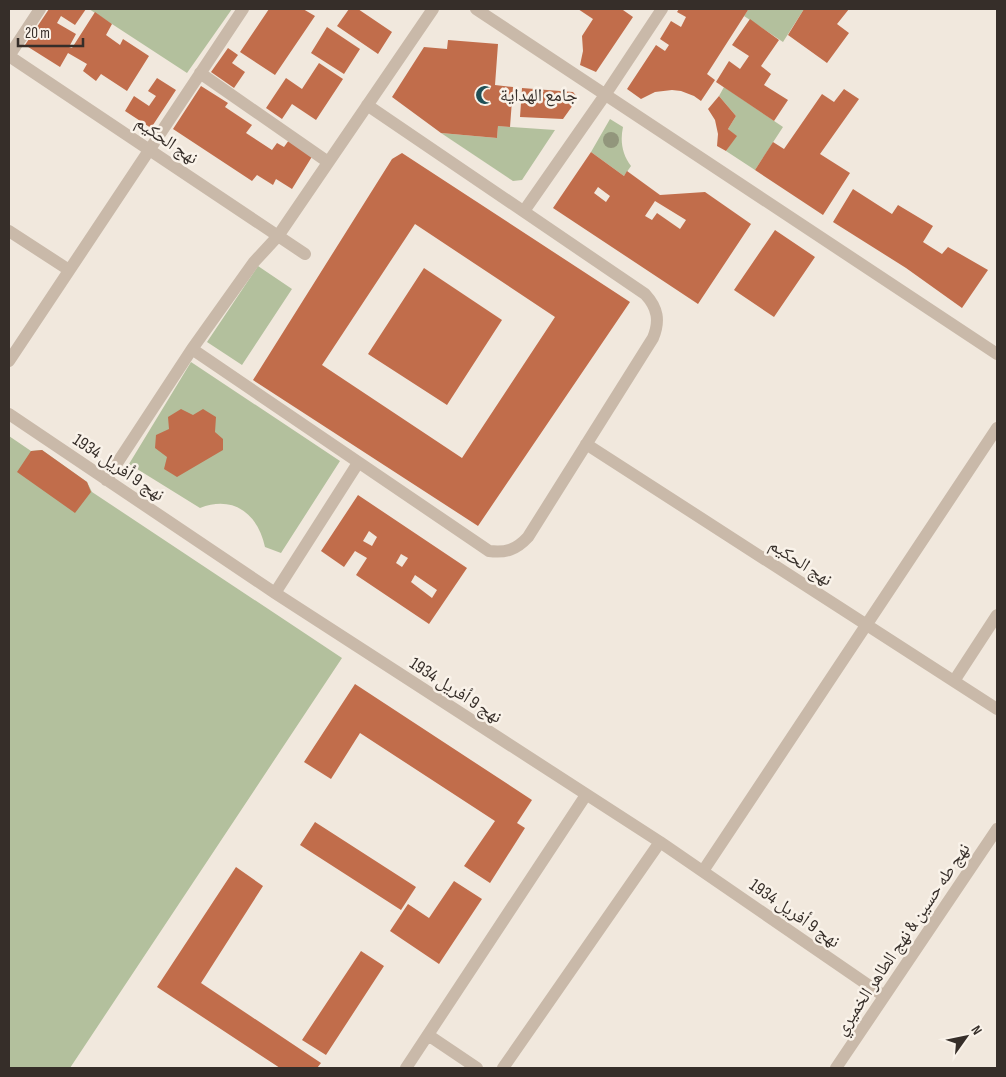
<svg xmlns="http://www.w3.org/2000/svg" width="1006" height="1077" viewBox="0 0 1006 1077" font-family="'Sofia Sans Condensed','Noto Naskh Arabic',sans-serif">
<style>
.green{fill:#b3c09d}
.building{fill:#c16d4b;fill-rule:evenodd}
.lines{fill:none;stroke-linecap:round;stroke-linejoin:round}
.minor{stroke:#c9b9a9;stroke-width:12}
.tree{fill:#92967c}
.labels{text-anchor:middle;stroke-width:5;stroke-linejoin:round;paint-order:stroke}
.poi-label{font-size:18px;fill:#362e29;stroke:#f9f2e9;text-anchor:start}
.street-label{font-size:18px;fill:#362e29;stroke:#f9f2e9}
</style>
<rect width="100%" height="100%" fill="#f1e8dd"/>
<path class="green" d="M89 9H232L187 73Z
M746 9H804L783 42 744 16 748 10Z
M724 87 783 127 755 170 726 151 736 136 728 129 736 116 719 96Z
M610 119 623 127C620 141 622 154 631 166L624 176 591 152Z
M498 126 555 130 522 180 513 181 441 133 497 138Z
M258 266 292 289 242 365 207 342Z
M191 362 340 461 281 553 265 547C258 514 234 495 200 508L129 464Z
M9 436 31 451 42 450 87 482 92 492 342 658 70 1068H9Z"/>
<path class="building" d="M49 9H86L75 25 61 16 57 23 76 34 69 47 72 48 95 12 112 24 106 35 120 45 123 39 149 56 127 91 101 74 96 81 83 71 87 64 68 53 60 67 25 45Z
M269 9H303L315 16 275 75 240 52Z
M349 9H358L392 32 378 54 337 26Z
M578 9H624L623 10 633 17 596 72 580 65 583 51 582 36 593 19Z
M679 9 748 10 707 74 715 80 701 101 694 96 681 91 672 90 655 92 641 99 627 89 656 45 665 51 669 45 660 39 671 21 681 27 686 17 677 12Z
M804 9H849L837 24 849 33 827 63 788 35Z
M750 19 779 40 761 66 771 74 764 85 788 100 774 121 716 82 729 61 740 69 749 56 732 45Z
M327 27 360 49 344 74 311 53Z
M448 40 498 44 495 85 513 87 510 127 498 126 497 138 441 133 392 97 424 47 447 49Z
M228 48 238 55 232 63 245 72 234 88 211 72Z
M319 63 343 79 316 120 292 104 282 119 266 108 286 78 302 89Z
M157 78 176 90 151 128 125 111 134 96 149 106 156 96 148 91Z
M201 86 228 103 225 107 252 125 246 133 272 150 277 143 284 147 289 140 313 155 292 189 276 179 273 185 257 175 252 181 173 129Z
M522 88 573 92 578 98 563 119 520 117Z
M844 89 859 99 820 154 850 173 823 215 755 170 773 142 784 149 822 94 834 102Z
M719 96 736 116 728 129 737 136 726 151 717 146 718 134 715 120 708 109Z
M591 152 624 176 627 171 660 195 705 192 751 224 698 304 553 208ZM598 187 610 196 606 202 594 193ZM655 201 686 220 680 229 657 213 652 220 645 216Z
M402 153 630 302 478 526 253 380 392 159ZM415 224 555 317 462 458 322 365Z
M853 189 892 214 898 205 933 226 923 242 942 254 948 247 988 270 962 308 906 268 833 222Z
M775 230 815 257 774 317 734 290Z
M424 268 502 320 447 405 368 354Z
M181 409 193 415 203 409 216 417 215 432 223 439V450L177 477 164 469 167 457 155 448 156 435 169 429 168 417Z
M42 450 87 482 91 492 75 513 17 472 31 451Z
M358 495 467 568 429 624 356 575 367 558 355 551 344 567 321 551ZM369 531 377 537 372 546 363 541ZM401 554 408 558 402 567 396 563ZM415 575 437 590 432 598 411 582Z
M355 684 532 800 517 823 525 828 490 883 464 866 495 821 360 733 331 779 304 762Z
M315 822 416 887 401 910 300 845Z
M236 867 263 886 201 983 321 1063 317 1068H280L157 987Z
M454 881 482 899 439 964 390 931 408 904 429 918Z
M361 951 384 966 326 1055 302 1040Z"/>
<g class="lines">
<path class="minor" d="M40 9 9 56 305 254
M476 9 997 354
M200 73 328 162
M524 211 605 95 662 9
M9 231 69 270
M192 349 489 551C506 553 516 550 528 537L653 338C660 321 658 308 645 294L367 105
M9 361 243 9
M9 414 275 593 660 842 884 996
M586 444 997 709
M106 480 192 349 254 262 278 236 433 9
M275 593 358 463
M954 681 997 615
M703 871 997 428
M428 1035 477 1068
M406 1068 586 795
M503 1068 660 842
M836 1068 997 829"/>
</g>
<circle class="tree" cx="611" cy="140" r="8"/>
<defs>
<g id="mosque-bare" transform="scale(1.5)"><path d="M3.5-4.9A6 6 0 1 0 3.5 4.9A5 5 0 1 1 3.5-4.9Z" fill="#205056" stroke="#f9f2e9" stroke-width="2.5" paint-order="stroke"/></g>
</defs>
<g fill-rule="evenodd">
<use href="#mosque-bare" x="485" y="95"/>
</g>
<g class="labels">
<g class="poi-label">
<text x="500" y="101">جامع الهداية</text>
</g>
<g class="street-label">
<text transform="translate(167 140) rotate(34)" y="6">نهج الحكيم</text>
<text transform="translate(119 467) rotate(34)" y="6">نهج 9 أفريل 1934</text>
<text transform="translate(801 562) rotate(33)" y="6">نهج الحكيم</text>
<text transform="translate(456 690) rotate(33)" y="6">نهج 9 أفريل 1934</text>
<text transform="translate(795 913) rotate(35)" y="6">نهج 9 أفريل 1934</text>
<text transform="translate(902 939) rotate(-56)" y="6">نهج طه حسين &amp; نهج الطاهر الخميري</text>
</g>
</g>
<rect width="1006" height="1077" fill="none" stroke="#362e29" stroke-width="20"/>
<g transform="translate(966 1037) rotate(57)" stroke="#f9f2e9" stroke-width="4" paint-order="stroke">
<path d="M0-4L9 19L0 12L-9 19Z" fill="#362e29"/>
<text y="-8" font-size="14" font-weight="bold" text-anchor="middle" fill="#362e29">N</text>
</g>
<path d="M18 38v8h65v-8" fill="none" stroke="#362e29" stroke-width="2.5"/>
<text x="25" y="38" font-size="15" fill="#362e29" stroke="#f9f2e9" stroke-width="4" paint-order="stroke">20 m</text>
</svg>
